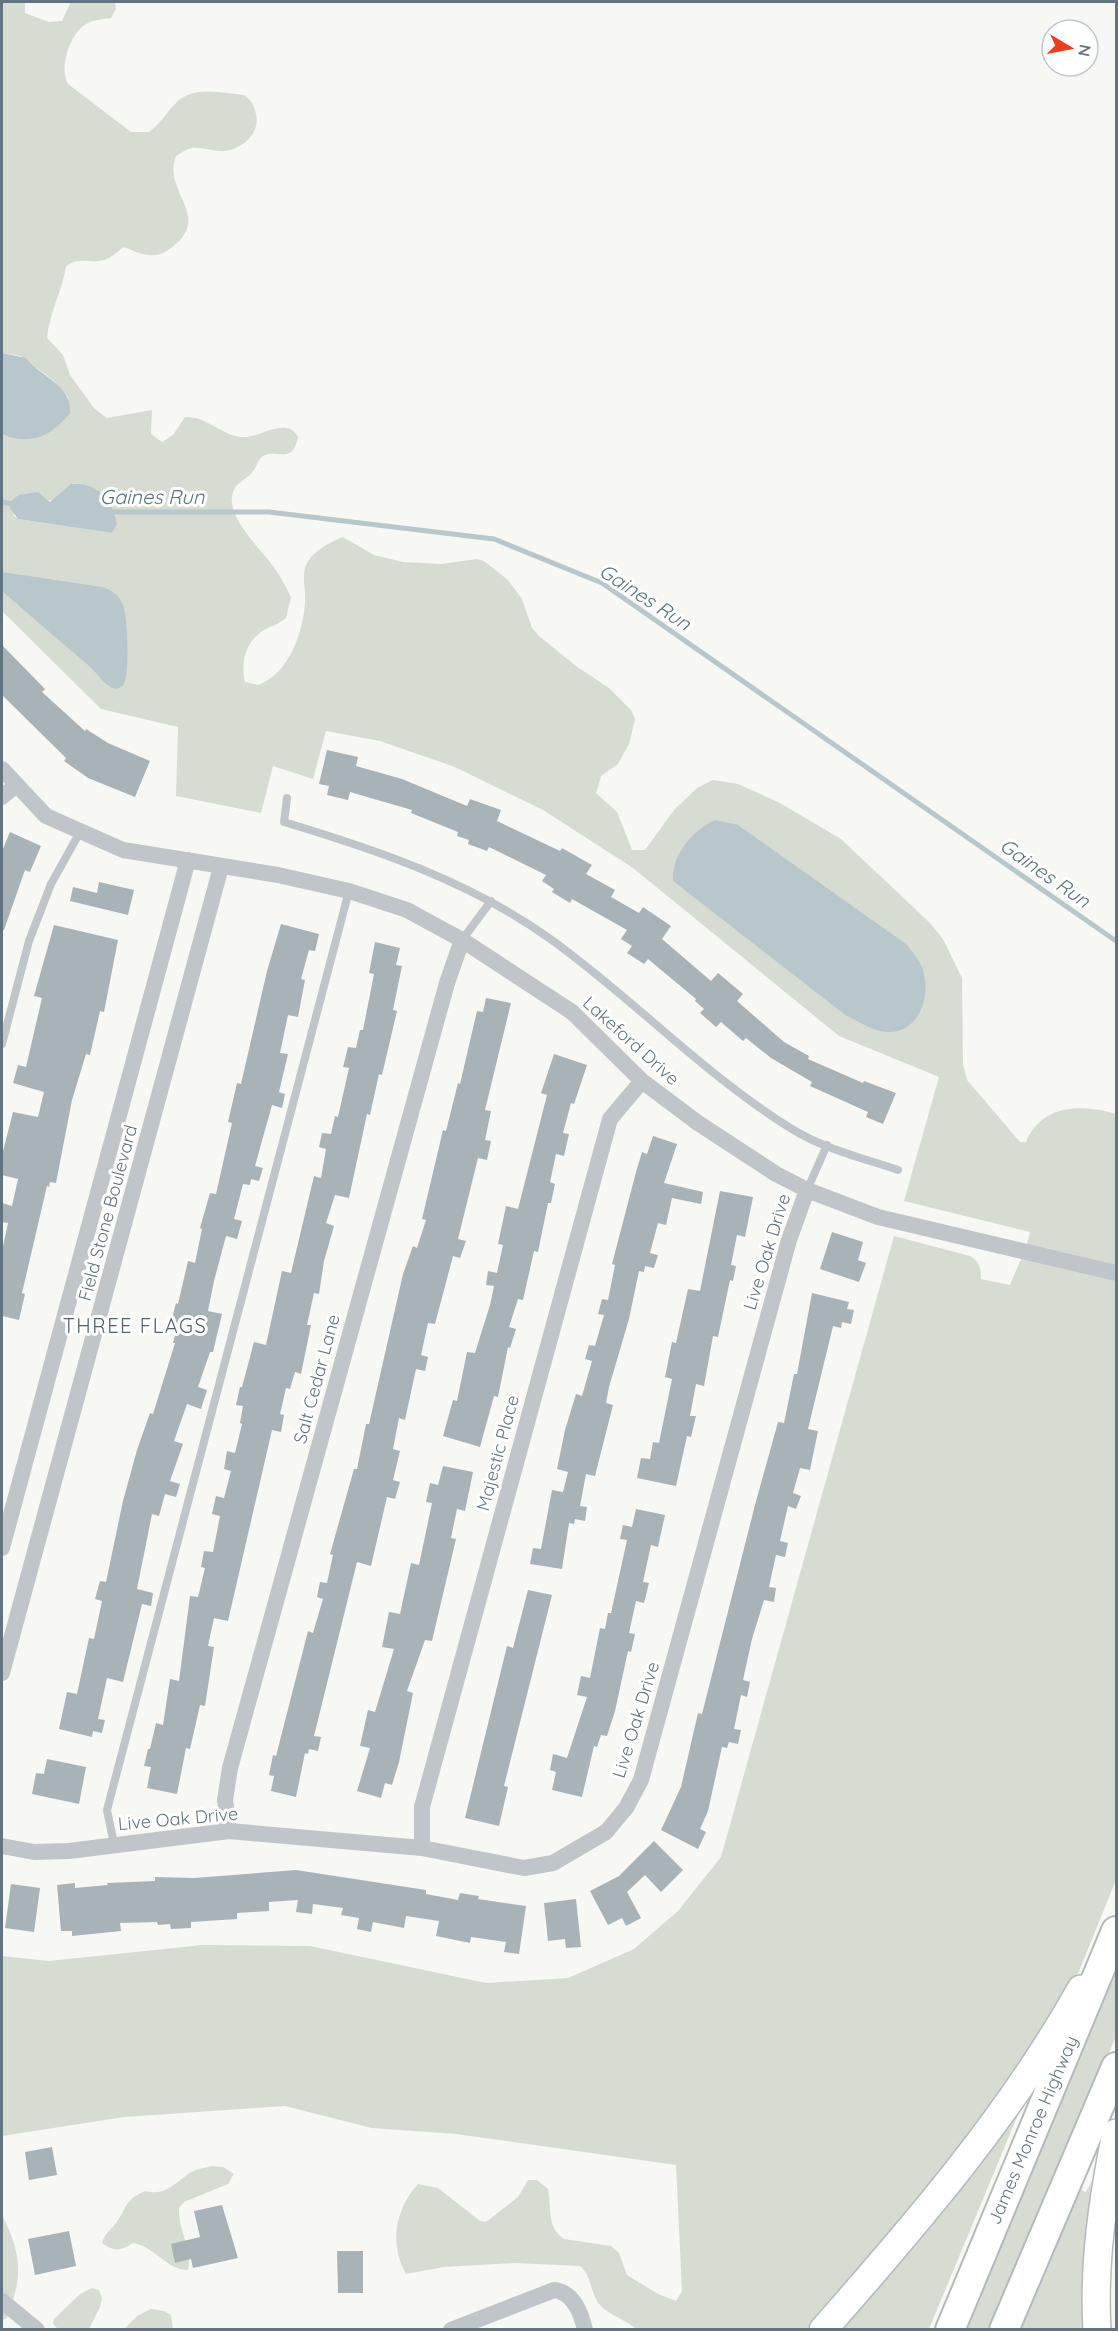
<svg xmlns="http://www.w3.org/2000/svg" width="1118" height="2331" viewBox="0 0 1118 2331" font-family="Quicksand,sans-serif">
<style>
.green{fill:#d7dcd2;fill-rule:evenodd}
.water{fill:#b8c7cb}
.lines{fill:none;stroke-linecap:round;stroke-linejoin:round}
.stream{stroke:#b8c7cb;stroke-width:5}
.building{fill:#a8b3b8}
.trunk-casing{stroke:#b4b9bc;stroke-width:30}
.motorway-casing{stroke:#b4b9bc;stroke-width:32}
.service{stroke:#bfc5c8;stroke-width:8}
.minor{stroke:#bfc5c8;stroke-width:16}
.trunk{stroke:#fff;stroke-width:27}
.motorway{stroke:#fff;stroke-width:28}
.labels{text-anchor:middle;stroke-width:6;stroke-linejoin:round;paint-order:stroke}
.street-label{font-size:18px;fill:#607581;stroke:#fff}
.water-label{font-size:20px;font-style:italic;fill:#5a767c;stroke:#fff}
.neighbourhood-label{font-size:20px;letter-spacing:1.5px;fill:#52626b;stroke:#fff}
</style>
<rect width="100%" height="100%" fill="#f7f7f3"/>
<path class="green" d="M2 2H25V13L49 22 62 21 71 2H115L116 9 111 18C102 19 91 20 83 26 69 37 59 69 68 84L131 132H149C160 124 166 113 175 104 193 85 220 93 244 95 251 100 254 105 256 114 261 134 240 152 220 151 211 151 202 147 192 148 186 149 181 153 176 156 162 193 214 216 171 248 154 261 141 254 124 247 118 251 110 259 104 260 91 264 77 256 66 267 62 291 49 314 47 338L63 355 70 375 94 408 107 418 152 410 151 434 162 442 173 435 185 417C209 416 224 439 247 437 263 435 288 417 298 437 292 466 277 448 263 456 258 459 257 467 253 471 249 477 241 481 236 486 219 510 258 546 270 562 278 572 286 586 291 597L286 618C279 624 272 626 264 630 246 641 240 662 245 682L258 685C289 674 304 631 305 601 306 587 300 573 309 560 315 550 332 541 343 537L374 555 403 562 441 564 477 559 484 561 508 580 522 599 532 628 539 636 576 666 609 688 631 710 635 719 629 744 618 764 601 776 596 793 617 812 632 850H645L674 810 697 788 713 780 738 784 780 803 841 839 930 923 943 939 962 978 963 1064 967 1080 1020 1142H1026C1042 1104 1082 1104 1116 1114V1880L1080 1969 1050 2025 1002 2104 811 2329H636C624 2318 606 2315 597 2301 590 2289 591 2275 580 2266L515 2263 444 2267 406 2274C389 2244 395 2209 418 2184L438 2188 480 2221 486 2222 518 2197 528 2180H537L548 2189C552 2209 546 2226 564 2239L611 2246 619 2253 627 2275 658 2294 676 2301 682 2291 676 2165 456 2134 372 2128 285 2106 124 2117 2 2136V1956L49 1961 203 1945 310 1946 486 1983 568 1978 634 1949 678 1911 721 1857 894 1236 970 1256C980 1261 981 1269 981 1279L1010 1285C1018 1264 1025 1254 1030 1232L904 1201 939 1077 839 1036 633 868 543 810 455 767 380 741 326 731 313 779 273 766 261 813 176 796 178 727 101 709 2 611V434C30 448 56 434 70 408L68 397 53 380 21 356 2 353ZM74 483C98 489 115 498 117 525L112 533 18 519 13 515 43 496 47 501 56 499Z
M1116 1963V2036L992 2329 965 2330Z
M1027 2093 929 2329 836 2330Z
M212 2166 223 2167 234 2174 228 2184 184 2202 179 2208C178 2230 193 2251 188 2270 166 2270 156 2247 133 2243 121 2251 114 2252 102 2243 105 2233 110 2231 116 2223 128 2207 123 2201 145 2191 165 2196 173 2185 188 2174 195 2169 204 2168 212 2166Z
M1092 2181H1102L1093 2329 1020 2330 1078 2189 1086 2192Z
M2 2215C22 2255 23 2276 7 2318L2 2320Z
M92 2288 99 2290 102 2298 100 2307 89 2329H58L53 2324 54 2319 80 2294Z
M151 2309 164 2311 171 2315 173 2329H124L137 2316Z"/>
<path class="water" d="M2 353 26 358C40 376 73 386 70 413 52 436 29 447 2 434Z
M71 484C96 481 115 501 117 525L112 533 18 519 10 508 12 500 19 495 38 492 50 502Z
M2 572 102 587C111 589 120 596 123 605 128 616 130 676 123 686L116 689C103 686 98 673 88 665 59 640 30 616 2 591Z
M715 820 738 825 906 944C911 950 916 956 920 963 933 988 923 1030 891 1032 874 1033 858 1021 844 1014L673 881C672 855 691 831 715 820Z"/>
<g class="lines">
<path class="stream" d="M2 502 17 505
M107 512H269L494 539 602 583 1116 941"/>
</g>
<path class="building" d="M2 645 45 689 42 692 85 731 86 729 108 743 150 761 135 797 88 778 64 761 66 758 2 695Z
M327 750 358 757 356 766 402 779 467 806 470 799 501 810 497 821 560 851 562 848 592 865 586 874 615 890 611 897 639 913 643 907 671 926 662 939 711 981 718 973 743 994 737 1001 784 1042 809 1056 808 1059 863 1083 864 1081 896 1093 883 1124 866 1117 868 1112 810 1086 812 1082 771 1058 746 1038 743 1041 721 1022 716 1027 700 1013 704 1009 695 1001 696 999 648 959 644 964 627 953 632 946 621 939 627 930 572 899 570 903 552 892 554 889 542 881 546 875 489 847 487 851 468 844 469 840 457 836 458 832 411 813 412 810 350 792 348 800 327 795 329 786 319 784Z
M10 832 41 846 30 872 25 870 4 930H2V851Z
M99 882 134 890 128 915 70 901 73 887 97 893Z
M281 924 319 934 315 951 309 950 301 979 305 980 298 1017 288 1015 280 1053 288 1054 279 1092 285 1094 282 1108 272 1105 255 1166 263 1168 259 1181 251 1179 250 1185 243 1184 234 1219 242 1221 237 1239 226 1236 214 1281 208 1311 222 1314 213 1352H210L198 1387 207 1390 201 1409 187 1404 174 1441 183 1444 170 1481 180 1484 176 1497 165 1494 159 1516 152 1514 137 1589 153 1593 151 1606 142 1604 123 1682 107 1678 98 1719 105 1720 102 1733 93 1731 92 1737 59 1729 67 1692 77 1694 89 1638 94 1639 102 1601 95 1599 100 1581 106 1582 123 1501 137 1450 150 1413 153 1414 175 1343H173L178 1324 171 1322 176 1303 178 1304 188 1261 195 1263 202 1229 200 1228 210 1193 216 1194 232 1123 228 1122 237 1083 241 1084 267 971Z
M54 925 118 940 104 1012 100 1011 90 1055 86 1054 72 1100 56 1183 50 1182 49 1187 47 1186 22 1293 25 1294 19 1320 2 1316V1251L8 1223 2 1222V1203L12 1206 18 1179 2 1175V1155L13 1112 38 1117 44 1092 13 1083 18 1065 26 1067 42 998 34 996Z
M375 942 400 948 396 965 402 966 393 1010 397 1011 382 1075 379 1074 370 1115 367 1114 349 1198 335 1195 326 1223 334 1226 324 1261 319 1294 314 1293 307 1325H311L301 1374 295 1372 290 1389 286 1388 280 1414 284 1415 281 1432 272 1430 228 1621 214 1618 208 1646 214 1647 205 1706 200 1705 190 1749 186 1748 177 1794 147 1788 151 1767 144 1766 148 1749H150L156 1723 163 1725 170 1679 179 1681 190 1596 198 1597 205 1568 201 1567 204 1551 213 1552 220 1516 212 1514 216 1496 224 1498 231 1471 224 1469 227 1451 235 1453 242 1424 240 1423 243 1406 236 1405 240 1387H242L254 1342 266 1345 282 1271 291 1273 314 1176 321 1178 326 1149 319 1147 322 1133 331 1134 335 1116 338 1117 349 1068 343 1067 348 1047 356 1048 360 1030H363L374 974 369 973Z
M486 998 511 1003 485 1110 491 1111 485 1140 491 1141 487 1160 478 1158 458 1239 466 1241 460 1258 453 1256 435 1324 428 1323 421 1355 428 1357 425 1371 416 1369 405 1420 399 1418 393 1449 400 1451 393 1480 400 1482 395 1499 387 1497 371 1566 357 1562 314 1736 321 1737 318 1751 309 1749 308 1754 305 1753 296 1797 271 1791 274 1776 269 1775 273 1755 276 1756 308 1631 313 1633 323 1599 317 1597 320 1582 327 1583 333 1555 330 1554 354 1469H357L366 1424H369L403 1274 413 1246 417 1248 426 1220 422 1219 443 1130 446 1131 458 1083 460 1084 477 1011 483 1012Z
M554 1054 587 1065 574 1104 571 1103 563 1133 569 1134 564 1156 556 1154 550 1182 555 1184 551 1203H548L538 1252 534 1251 523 1300 518 1299 509 1327 516 1329 510 1348 508 1347 498 1397 494 1396 480 1447 443 1436 453 1400 457 1401 467 1352 475 1353 490 1305 494 1286 486 1285 488 1271 497 1273 503 1245 498 1244 506 1206 518 1209 547 1095 541 1093Z
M653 1136 677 1144 664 1183 703 1192 701 1204 672 1198 666 1225 658 1223 650 1253 658 1255 654 1268 645 1266 644 1272 639 1271 629 1319 609 1387 606 1403 613 1405 595 1476 586 1474 580 1506 587 1507 585 1521 575 1519 574 1524 569 1523 562 1569 530 1564 533 1548 541 1549 552 1490 563 1492 568 1472 557 1469 565 1430 576 1394 582 1396 592 1361 585 1359 589 1345 595 1346 604 1315 598 1314 602 1299 608 1300 615 1265 612 1264 636 1172 642 1152 647 1154Z
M720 1191 753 1197 745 1237 737 1235 731 1265 736 1266 733 1281 730 1280 718 1337 713 1336 704 1386 696 1384 690 1416H696L691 1437 687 1436 676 1486 637 1478 641 1458 650 1459 653 1442 659 1443 672 1379 665 1377 672 1342 676 1343 688 1289 700 1291Z
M832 1232 863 1242 858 1260 866 1263 859 1282 820 1269Z
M812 1293 849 1302 847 1309 854 1310 851 1324 842 1322 841 1328 833 1326 808 1429 818 1431 810 1470 800 1468 793 1493 801 1496 796 1509 788 1506 780 1541 788 1543 785 1557 776 1555 769 1587 776 1588 774 1602 764 1600 752 1639 743 1680 750 1682 747 1697 741 1695 734 1729 741 1730 738 1744 729 1742 727 1748 722 1747 708 1811 700 1829 706 1832 698 1849 661 1830 681 1787 698 1713 702 1714 755 1505 778 1422 784 1423 794 1374H797Z
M443 1466 473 1472 465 1511 457 1509 451 1538 456 1539 432 1641 425 1640 407 1691 413 1693 399 1762 392 1785 385 1783 381 1798 357 1791 370 1748 360 1746 368 1710 375 1712 394 1649 382 1647 389 1612 400 1614 411 1563 419 1565 432 1503 426 1502 430 1483 438 1485Z
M636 1509 665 1515 658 1547 651 1545 643 1582 649 1583 644 1603 636 1601 629 1633 635 1634 631 1652 628 1651 615 1711 607 1736 601 1735 597 1747 594 1746 582 1797 552 1790 556 1772 550 1770 553 1754 567 1758 587 1697 577 1695 581 1676 590 1678 600 1628 605 1629 608 1613H611L627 1540 620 1539 623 1525 632 1527Z
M528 1590 552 1595 504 1786 508 1787 499 1826 465 1818 507 1646 513 1648Z
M47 1759 86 1767 79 1804 32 1794 36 1773 44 1774Z
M654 1841 683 1870 661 1892 645 1875 627 1892 641 1918 626 1926 622 1918 608 1925 590 1891 619 1876Z
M296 1870 426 1890V1894L458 1900 460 1893 479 1896 478 1899 526 1906 519 1954 504 1952 506 1942 471 1937 470 1943 436 1936 439 1921 406 1916 404 1928 373 1922 371 1932 357 1929 359 1918 341 1915 343 1908 313 1904 312 1914 296 1912 298 1900 269 1902V1911L237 1913V1919L191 1922V1928L171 1929 170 1924 158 1925 157 1922 120 1923 121 1931 72 1936V1931H61L57 1885 75 1883V1888L108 1885 107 1883 155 1881V1877L194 1878Z
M11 1884 40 1888 34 1932 5 1928Z
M576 1899 581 1947 566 1948 565 1939 548 1941 544 1903Z
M52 2147 57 2175 29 2180 25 2152Z
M222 2205 238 2258 193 2268 191 2259 175 2263 171 2244 200 2237 194 2211Z
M69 2231 76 2266 35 2275 28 2239Z
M337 2251H363V2293H338Z"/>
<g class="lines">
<g class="trunk-casing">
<path id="trunk" d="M823 2330C917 2223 1011 2114 1081 1989
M1097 2330C1093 2264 1103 2197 1116 2133"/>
</g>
<g class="motorway-casing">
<path id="motorway" d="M950 2330 1116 1931
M1004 2330 1116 2067"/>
</g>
<path class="service" d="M287 798 284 822C377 850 469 881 549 938 633 998 704 1075 792 1129 824 1149 863 1158 898 1170
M462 940 491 901
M2 1044 29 941 51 884 80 832
M807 1190 827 1145
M114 1844 107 1810 349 891"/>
<path class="minor" d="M2 769 46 816 123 850 278 875 349 891 407 910 462 940 572 1012 642 1081 698 1123 776 1174 807 1190 878 1217 1116 1273
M2 797 16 785
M2 1548 188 860
M2 1673 221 867
M229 1831 225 1800 230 1768 447 983 462 940
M2 1846 34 1852 69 1851 229 1831 422 1848 524 1868 553 1863 606 1832 626 1808 641 1780 789 1240 807 1190
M422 1848V1807L610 1119 642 1081
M2 2301 37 2330
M451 2330 554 2290C573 2292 581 2312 585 2330"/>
<use href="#trunk" class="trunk"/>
<use href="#motorway" class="motorway"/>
</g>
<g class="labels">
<g class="street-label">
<text transform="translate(631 1041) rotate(42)" y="6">Lakeford Drive</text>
<text transform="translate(108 1213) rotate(-75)" y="6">Field Stone Boulevard</text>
<text transform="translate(767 1252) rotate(-73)" y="6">Live Oak Drive</text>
<text transform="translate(317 1379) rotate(-75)" y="6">Salt Cedar Lane</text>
<text transform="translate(498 1453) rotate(-75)" y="6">Majestic Place</text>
<text transform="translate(636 1720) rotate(-73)" y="6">Live Oak Drive</text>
<text transform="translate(178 1819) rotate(-5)" y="6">Live Oak Drive</text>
<text transform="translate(1033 2130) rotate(-67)" y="6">James Monroe Highway</text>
</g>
<g class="water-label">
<text x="152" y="504">Gaines Run</text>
<text transform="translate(645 597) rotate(33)" y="7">Gaines Run</text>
<text transform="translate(1045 873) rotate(35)" y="7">Gaines Run</text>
</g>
<g class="neighbourhood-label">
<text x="135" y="1333">THREE FLAGS</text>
</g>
</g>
<rect width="1118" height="2331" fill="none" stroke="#607581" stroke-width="6"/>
<g transform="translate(1070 48) rotate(100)"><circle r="28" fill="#ffffff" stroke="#bfc8cd" stroke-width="1.5"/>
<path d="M0-4.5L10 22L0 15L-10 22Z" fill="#ef3c1b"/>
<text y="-9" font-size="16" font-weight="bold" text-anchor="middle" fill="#607581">N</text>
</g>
</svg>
